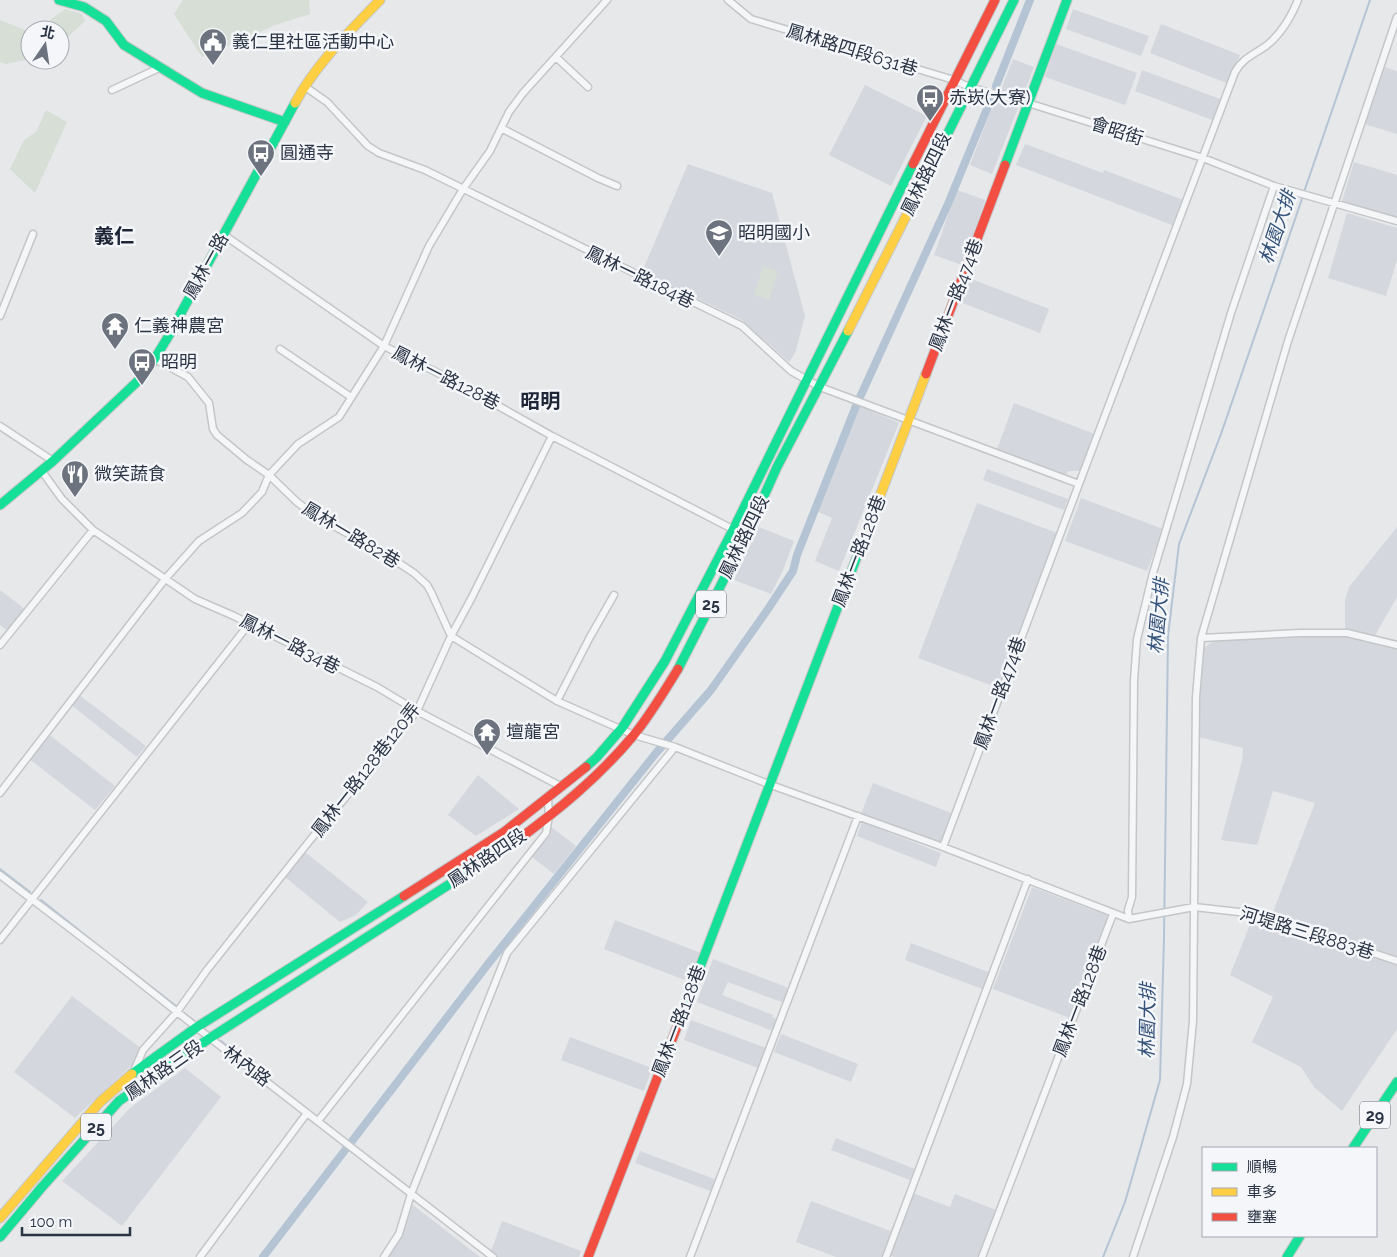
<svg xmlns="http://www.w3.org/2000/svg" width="1397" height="1257" viewBox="0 0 1397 1257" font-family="Raleway,'Noto Sans TC',sans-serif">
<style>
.built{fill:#d4d7dd}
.green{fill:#d6ded6}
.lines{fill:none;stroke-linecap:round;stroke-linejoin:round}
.stream{stroke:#b4c4d5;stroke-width:2}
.canal{stroke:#b4c4d5;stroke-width:8}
.street-casing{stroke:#c4c6c8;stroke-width:9}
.fast-casing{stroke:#c4c6c8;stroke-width:11}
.slow-casing{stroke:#c4c6c8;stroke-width:11}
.jam-casing{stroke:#c4c6c8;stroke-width:11}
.street{stroke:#f5f6f7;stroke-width:6}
.fast{stroke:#16e098;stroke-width:9}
.slow{stroke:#ffcf43;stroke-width:9}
.jam{stroke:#f24e42;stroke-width:9}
.labels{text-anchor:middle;stroke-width:5;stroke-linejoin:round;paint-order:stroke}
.shield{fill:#f4f6f9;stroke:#676e7b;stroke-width:1}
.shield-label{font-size:16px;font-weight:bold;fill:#2b3445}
.poi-label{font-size:18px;fill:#2b3445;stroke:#f4f6f9;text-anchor:start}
.street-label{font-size:18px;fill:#2b3445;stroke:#f4f6f9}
.water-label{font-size:19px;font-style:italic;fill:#34527a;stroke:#f4f6f9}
.quarter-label{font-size:20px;font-weight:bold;fill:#1d2536;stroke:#f4f6f9}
</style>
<rect width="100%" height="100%" fill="#e6e8ea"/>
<path class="built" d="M1073 9 1149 36 1141 56 1066 29Z
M1161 24 1240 55 1229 84 1150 53Z
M1056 44 1137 73 1125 105 1045 77Z
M1013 59 1034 67 1021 101 1000 92Z
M1381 66 1397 71V134L1364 124Z
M1142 70 1223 100 1215 121 1135 91Z
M865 85 927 116 891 186 829 155Z
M995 99 1018 108 992 174 970 165Z
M1025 144 1103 173 1104 170 1186 201 1177 227 1016 165Z
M1354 162 1397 175V217L1342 201Z
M688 164 772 193 805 316 795 353 789 362 742 320 642 272Z
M957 190 985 200 962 265 934 255Z
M1347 213 1397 228V260L1386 296 1328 278Z
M969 278 1049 309 1040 333 960 302Z
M1014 403 1097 435 1083 471H1069L1065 475 997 449Z
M860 406 899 423 839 571 815 561 832 518 814 510Z
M987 469 1068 499 1064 510 983 480Z
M1081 498 1163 529 1147 571 1065 541Z
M977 503 1060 534 1001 689 918 658Z
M759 527 794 541 783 570 771 594 734 580Z
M1397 527V597L1373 639 1397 645V1029L1342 1111 1314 1087 1301 1067 1252 1042 1273 997 1230 975 1253 917H1271L1315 803 1273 791 1257 845 1221 840 1242 761 1243 748 1199 737 1201 655 1204 648 1213 641 1345 631V600L1349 587Z
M0 590 25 609 8 631 0 625Z
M78 694 146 746 137 757 70 704Z
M47 733 115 786 95 810 28 758Z
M478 775 519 809 476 836 448 815Z
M873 783 954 814 942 845 861 814Z
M862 822 941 853 936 867 857 836Z
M550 826 576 846 554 874 528 854Z
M305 852 368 902 356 915 340 922 285 877Z
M1032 887 1108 916 1070 1018 993 989Z
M615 920 701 953 690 982 604 949Z
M911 943 991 973 985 990 905 960Z
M713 959 789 988 784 1003 728 982 722 995 773 1015 772 1017 777 1019 773 1031 697 1002Z
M72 996 146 1052 75 1118 14 1072Z
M691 1020 766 1048 758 1068 684 1040Z
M781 1034 858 1064 851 1082 774 1052Z
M570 1037 652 1068 644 1091 561 1060Z
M185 1068 221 1097 122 1226 62 1181 130 1108Z
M836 1138 915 1169 910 1180 831 1150Z
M640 1151 717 1180 713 1192 635 1163Z
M913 1193 950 1207 955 1194 996 1210 978 1257H894L889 1255Z
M811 1201 893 1232 883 1257H836L796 1242Z
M413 1205 480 1257H385L405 1225Z
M502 1221 581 1251 579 1257H489Z"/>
<path class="green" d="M183 0H309L310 14 278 24 202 57 174 14Z
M65 9 82 14 85 21 60 44V30H37Z
M0 20 30 32V59L6 64 0 62Z
M46 110 67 122 35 193 10 169 24 140 36 132Z
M763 266 778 271 769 300 754 295Z"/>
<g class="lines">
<path class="stream" d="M1304 192 1370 0
M0 869 30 892
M41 900 109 954
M121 963 176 1006
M184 1013 197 1023
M221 1041 244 1060
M1103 1257 1125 1202 1160 1080 1164 938 1168 636 1179 544 1221 434 1303 196"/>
<path class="canal" d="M996 86 1030 0
M263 1257 488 964 656 753 711 690 768 609 793 571 797 555 856 406 948 204 991 99"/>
<g class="street-casing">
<path id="street" d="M728 0 751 19 954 80 969 87 1028 103 1203 158 1274 186 1397 221
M556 57 588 87
M304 86 327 102 368 146 379 153 425 170 742 326 791 371 820 387 1079 484
M112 90 159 68
M501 128 598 178 617 186
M224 235 384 346 452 380 552 436 746 536
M0 316 33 234
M280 349 351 397
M155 359 188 377 209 403 213 429 217 435 247 460 269 475 297 502 314 515 385 554 414 573 427 585 431 592 451 636 557 701 634 735 675 747 771 785 943 847 1129 919 1194 907 1239 912 1268 918 1397 961
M0 426 53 461
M41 470 62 499 93 530 195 599 234 616 377 687 417 711 562 787
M1201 638 1300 633H1347L1397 645
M0 645 93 530
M557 701 590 637 614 595
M0 793 141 610 166 578 199 541 242 513 262 492 269 475 298 444 339 417 384 346 429 246 463 189 490 151 509 112 523 93 607 0
M943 847 1079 484 1235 72C1243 58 1253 55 1266 46 1280 35 1291 17 1298 0
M0 875 109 958 210 1038 493 1257
M1129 919 1128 910 1132 897 1134 680 1137 639 1153 573 1231 313 1274 186
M0 940 249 624
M134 1071 143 1050 177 1012 207 970 311 839 417 711 451 636 471 599 552 436
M318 1121 546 833 549 816 548 799
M200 1257 307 1113
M384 1257 399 1234 411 1194 507 953 675 747
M690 1257 858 816
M886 1257 1028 879
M982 1257 1113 914
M1133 1257 1173 1137 1187 1084 1193 1021 1196 697 1201 638 1288 341 1397 17"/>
</g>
<g class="fast-casing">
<path id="fast" d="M59 0 84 7 106 21 124 45 202 93 285 122
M939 151 1014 0
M1005 165 1067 0
M0 505 53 461 140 379 149 368 168 337 295 103
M678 669 746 536 777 467 848 331
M586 767 597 757 622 728 665 661 734 528 913 164
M682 1014 866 533
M132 1074 197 1027 404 896
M1353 1148 1397 1082
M0 1237 42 1187 119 1101 210 1038 512 844
M1287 1257 1300 1236"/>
</g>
<g class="slow-casing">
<path id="slow" d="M295 103C316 64 349 32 380 0
M848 331 939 151
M866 533 926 374
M0 1218 100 1102 132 1074"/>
</g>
<g class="jam-casing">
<path id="jam" d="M913 164 995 0
M926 374 1005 165
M512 844C556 812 598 778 633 736 649 717 665 690 678 669
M404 896 504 832 586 767
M588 1257 682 1014"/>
</g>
<use href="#street" class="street"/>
<use href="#fast" class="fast"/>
<use href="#slow" class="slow"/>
<use href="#jam" class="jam"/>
</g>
<defs>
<g id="civic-pin" transform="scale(1.4375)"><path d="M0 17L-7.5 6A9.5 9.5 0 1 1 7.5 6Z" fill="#6c737f" stroke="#f4f6f9"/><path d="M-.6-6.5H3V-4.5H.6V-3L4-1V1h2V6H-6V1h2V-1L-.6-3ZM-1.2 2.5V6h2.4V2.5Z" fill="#fff"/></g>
<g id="bus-pin" transform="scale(1.4375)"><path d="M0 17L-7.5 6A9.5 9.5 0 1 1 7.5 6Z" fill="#6c737f" stroke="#f4f6f9"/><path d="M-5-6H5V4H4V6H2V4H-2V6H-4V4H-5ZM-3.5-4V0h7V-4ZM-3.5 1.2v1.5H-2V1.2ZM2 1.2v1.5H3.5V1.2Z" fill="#fff"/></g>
<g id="school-pin" transform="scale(1.4375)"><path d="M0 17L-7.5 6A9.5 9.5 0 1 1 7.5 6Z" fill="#6c737f" stroke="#f4f6f9"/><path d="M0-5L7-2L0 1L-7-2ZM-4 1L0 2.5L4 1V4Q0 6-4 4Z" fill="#fff"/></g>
<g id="temple-pin" transform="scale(1.4375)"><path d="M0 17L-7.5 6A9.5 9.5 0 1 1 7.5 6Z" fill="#6c737f" stroke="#f4f6f9"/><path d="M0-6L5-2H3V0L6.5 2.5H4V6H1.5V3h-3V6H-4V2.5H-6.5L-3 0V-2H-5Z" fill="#fff"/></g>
<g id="restaurant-pin" transform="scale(1.4375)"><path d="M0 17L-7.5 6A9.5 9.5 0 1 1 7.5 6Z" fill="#6c737f" stroke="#f4f6f9"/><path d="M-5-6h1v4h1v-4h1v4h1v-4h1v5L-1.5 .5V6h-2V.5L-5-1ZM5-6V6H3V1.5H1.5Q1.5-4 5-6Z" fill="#fff"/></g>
</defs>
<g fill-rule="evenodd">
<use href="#civic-pin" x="213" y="42"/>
<use href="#bus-pin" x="930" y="98"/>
<use href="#bus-pin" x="261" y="153"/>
<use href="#school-pin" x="719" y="233"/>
<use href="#temple-pin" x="115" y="326"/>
<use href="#bus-pin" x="142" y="362"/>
<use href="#restaurant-pin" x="75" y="474"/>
<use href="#temple-pin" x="487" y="732"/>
</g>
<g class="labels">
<g class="shield">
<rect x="696" y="590.5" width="30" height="27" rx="4"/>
<rect x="1360" y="1101.5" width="30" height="27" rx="4"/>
<rect x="81" y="1113.5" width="30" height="27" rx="4"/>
</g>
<g class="shield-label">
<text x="711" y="610">25</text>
<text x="1375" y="1121">29</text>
<text x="96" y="1133">25</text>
</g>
<g class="poi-label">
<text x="232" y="48">義仁里社區活動中心</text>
<text x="949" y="104">赤崁(大寮)</text>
<text x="280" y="159">圓通寺</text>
<text x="738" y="239">昭明國小</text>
<text x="134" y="332">仁義神農宮</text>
<text x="161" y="368">昭明</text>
<text x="94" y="480">微笑蔬食</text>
<text x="506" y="738">壇龍宮</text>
</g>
<g class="street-label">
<text transform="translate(852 50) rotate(17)" y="6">鳳林路四段631巷</text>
<text transform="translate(1117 131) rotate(18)" y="6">會昭街</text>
<text transform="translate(926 174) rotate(-64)" y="6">鳳林路四段</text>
<text transform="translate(206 266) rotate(-61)" y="6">鳳林一路</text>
<text transform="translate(640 277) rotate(26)" y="6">鳳林一路184巷</text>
<text transform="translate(956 295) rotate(-69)" y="6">鳳林一路474巷</text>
<text transform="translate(446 378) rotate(27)" y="6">鳳林一路128巷</text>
<text transform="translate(351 535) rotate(31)" y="6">鳳林一路82巷</text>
<text transform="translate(744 537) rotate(-64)" y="6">鳳林路四段</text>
<text transform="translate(859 551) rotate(-69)" y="6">鳳林一路128巷</text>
<text transform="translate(290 644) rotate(27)" y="6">鳳林一路34巷</text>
<text transform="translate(1000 693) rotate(-70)" y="6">鳳林一路474巷</text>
<text transform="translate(366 770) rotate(-52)" y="6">鳳林一路128巷120弄</text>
<text transform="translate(487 858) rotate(-34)" y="6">鳳林路四段</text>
<text transform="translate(1307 933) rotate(17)" y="6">河堤路三段883巷</text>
<text transform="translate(1080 1001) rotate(-69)" y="6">鳳林一路128巷</text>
<text transform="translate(679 1021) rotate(-69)" y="6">鳳林一路128巷</text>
<text transform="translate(247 1066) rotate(37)" y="6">林內路</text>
<text transform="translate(164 1070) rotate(-35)" y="6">鳳林路三段</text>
</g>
<g class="water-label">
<text transform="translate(1277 227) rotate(-71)" y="7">林園大排</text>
<text transform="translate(1158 616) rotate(-85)" y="7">林園大排</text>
<text transform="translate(1147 1021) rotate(-89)" y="7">林園大排</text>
</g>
<g class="quarter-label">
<text x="114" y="243">義仁</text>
<text x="540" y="408">昭明</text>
</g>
</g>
<rect x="1202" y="1147" width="175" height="90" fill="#f4f6f9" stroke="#a4a8b1"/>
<rect x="1212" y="1163" width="25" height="8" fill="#16e098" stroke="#a4a8b1"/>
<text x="1247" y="1172" font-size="15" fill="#2b3445">順暢</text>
<rect x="1212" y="1188" width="25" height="8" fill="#ffcf43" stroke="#a4a8b1"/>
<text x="1247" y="1197" font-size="15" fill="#2b3445">車多</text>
<rect x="1212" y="1213" width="25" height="8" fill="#f24e42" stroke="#a4a8b1"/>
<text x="1247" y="1222" font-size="15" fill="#2b3445">壅塞</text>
<g transform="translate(45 45) rotate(13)"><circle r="24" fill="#f4f6f9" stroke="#a4a8b1"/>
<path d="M0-4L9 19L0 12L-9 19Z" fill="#6c737f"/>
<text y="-8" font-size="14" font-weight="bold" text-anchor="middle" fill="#2b3445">北</text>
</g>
<path d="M22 1227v8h108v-8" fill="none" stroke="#2b3445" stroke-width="2.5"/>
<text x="30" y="1227" font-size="15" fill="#2b3445" stroke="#f4f6f9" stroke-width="4" paint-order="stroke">100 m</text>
</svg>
